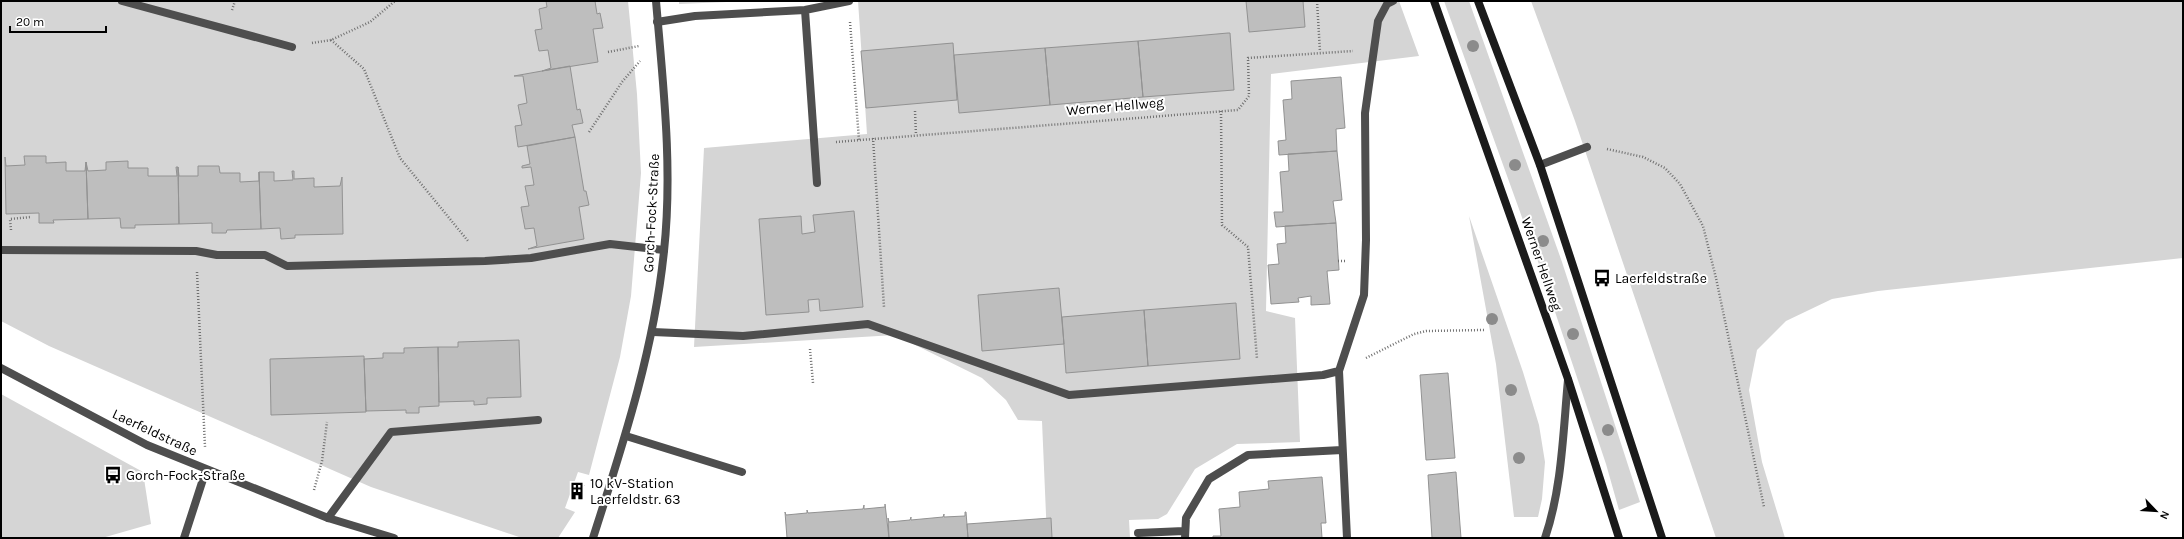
<svg xmlns="http://www.w3.org/2000/svg" width="2184" height="539" viewBox="0 0 2184 539" font-family="Karla,sans-serif">
<style>
.green{fill:#d5d5d5}
.building{fill:#bebebe;stroke:#929292}
.lines{fill:none;stroke-linecap:round;stroke-linejoin:round}
.path{stroke:#707070;stroke-width:2.5;stroke-dasharray:1 2;stroke-linecap:butt}
.lane{stroke:#4e4e4e;stroke-width:8}
.street{stroke:#4e4e4e;stroke-width:8}
.secondary{stroke:#1b1b1b;stroke-width:8}
.tree{fill:#8b8b8b}
.labels{text-anchor:middle;stroke-width:4;stroke-linejoin:round;paint-order:stroke}
.street-label{font-size:14px;fill:#000;stroke:#fff}
.poi-label{font-size:14px;fill:#000;stroke:#fff;text-anchor:start}
</style>
<rect width="100%" height="100%" fill="#fff"/>
<path class="green" d="M1 1H628L637 94 641 173 631 296 620 357 589 475 578 472 565 508 575 512 558 538H522L371 487 49 346 1 321Z
M679 1H751L679 4Z
M858 1H1399L1419 56 1271 74 1266 311 1295 318 1300 442 1237 444 1195 469 1167 514 1158 519 1129 520 1130 538H1047L1042 421 1018 420 1006 400 982 378 895 335 694 347 704 148 867 134Z
M1444 1H1469L1562 262 1640 502 1619 510 1606 464 1541 270Z
M1531 1H2183V258L1878 291 1832 299 1786 321 1757 350 1749 390 1762 462 1785 538H1716L1575 121Z
M1469 216 1523 372 1539 425 1545 462 1542 499 1538 517H1514L1496 364Z
M1 394 143 472 151 524 102 538H1Z"/>
<path class="building" d="M546 1H595L597 14 600 13 603 28 593 29 598 62 542 71 551 68 548 50 539 51 535 30 542 29 539 9 547 7Z
M1246 1H1303L1305 27 1249 32Z
M1228 33H1230L1234 90 1143 97 1138 41Z
M1138 41 1143 97 1050 105 1045 48Z
M953 43 957 100 866 108 861 51Z
M1045 48 1050 105 959 113 954 55Z
M570 66 577 110 580 109 583 123 572 125 575 137 518 147 515 126 522 125 518 105 527 103 523 76H514Z
M1341 77 1345 128 1336 129 1337 151 1279 155 1278 141 1286 140 1283 100 1292 99 1291 81Z
M575 137 584 191H586L589 205 579 207 584 239 528 249 537 246 534 228 525 229 521 207 529 206 525 186 534 185 531 167 522 168V166L530 164 527 146Z
M1337 151 1342 200 1333 201 1336 223 1276 227 1274 212H1283L1280 172 1289 171 1288 154Z
M24 156H46V163L66 162V171H85L86 162 88 219 53 220 54 223H39V213L6 214 5 157 6 166 25 165Z
M128 161V168H148V176H177L176 167H178L179 224 135 225V228H121L120 218 88 219 86 162 88 171 106 170V162Z
M198 166H219L220 173H240V182L259 181V172L261 229 227 230 226 233H212V223L179 224 178 167 179 176H198Z
M292 171H294V179L314 178V187L340 186 342 177 343 234 295 235V238L281 239 280 228 261 229 259 172H274V181L293 180Z
M854 211 863 307 820 311 819 299 808 300 809 312 766 315 759 219 801 216 802 234 815 232 813 215Z
M1336 223 1339 270 1327 271 1330 304 1311 305V296L1298 298 1299 302 1271 304 1268 265 1279 264 1277 244 1286 243 1285 226Z
M1059 288 1064 344 982 351 978 295Z
M1236 303 1240 359 1148 366 1144 310Z
M1144 310 1148 366 1066 373 1062 317Z
M519 340 521 397 487 398V404L474 405V401L439 402 438 347H458V342Z
M438 347 439 406 419 407V413H406V410L366 411 364 359 383 358V353H404V348Z
M364 356 366 412 271 415 270 359Z
M1448 373 1455 458 1426 460 1420 375Z
M1456 472 1461 538H1432L1428 475Z
M1322 477 1326 523H1321L1322 538H1213V536H1221L1219 509 1240 507 1239 492 1269 489 1268 481Z
M576 482 584 485 579 499 571 496Z
M885 504 889 538H787L785 512 786 515 807 513V510L808 513 863 509 864 505V509L885 507Z
M965 512H966L968 538H889L888 518 889 522 910 520 911 517V520L943 517 944 514V517L965 516Z
M1051 518 1052 538H968L967 524Z"/>
<g class="lines">
<path class="path" d="M1317 1 1320 52
M232 10 235 1
M850 22 859 140
M331 40 364 69 400 158 468 241
M312 43 331 40 370 22 395 1
M608 52 639 46
M915 111 916 135
M1221 111 1222 225 1248 247 1257 359
M589 132 622 82 640 61
M873 138 884 307
M836 142 1238 110 1249 96 1248 58 1353 51
M1607 149 1643 157 1665 168 1680 184 1703 226 1716 278 1764 507
M11 230 10 219 31 217
M1338 261H1346
M197 272 205 447
M810 349 813 383
M1366 358 1414 334 1426 331 1484 330
M314 490 322 461 327 422"/>
<path class="lane" d="M122 1 292 47
M805 10 817 183
M657 22 695 16 805 10 849 1
M1540 165 1587 147
M1 250 196 251 217 255H265L287 266 485 261 531 258 610 244 664 250
M653 332 743 336 868 324 1069 395 1323 375 1339 371
M626 436 742 472
M328 518 391 432 538 420
M1138 533 1184 531
M1185 538 1186 518 1209 479 1248 455 1342 450
M1347 538 1339 371 1364 295 1366 240 1365 113 1378 21 1387 4 1393 1"/>
<path class="street" d="M1 368 147 445 328 518 394 538
M184 538 206 470
M593 538C623 444 654 350 664 251 673 168 663 84 656 1
M1545 538C1562 488 1563 433 1568 380"/>
<path class="secondary" d="M1434 1 1568 379 1619 538
M1478 1 1540 165 1662 538"/>
</g>
<g class="tree">
<circle cx="1473" cy="46" r="6"/>
<circle cx="1515" cy="165" r="6"/>
<circle cx="1543" cy="241" r="6"/>
<circle cx="1492" cy="319" r="6"/>
<circle cx="1573" cy="334" r="6"/>
<circle cx="1511" cy="390" r="6"/>
<circle cx="1608" cy="430" r="6"/>
<circle cx="1519" cy="458" r="6"/>
</g>
<defs>
<g id="bus-bare" transform="scale(1.38)"><path d="M-5-6H5V4H4V6H2V4H-2V6H-4V4H-5ZM-3.5-4V0h7V-4ZM-3.5 1.2v1.5H-2V1.2ZM2 1.2v1.5H3.5V1.2Z" fill="#000" stroke="#fff" stroke-width="2.5" paint-order="stroke"/></g>
<g id="building-bare" transform="scale(1.38)"><path d="M-4-6H4V6H1V3H-1V6H-4ZM-2.5-4.3h1.7v1.8h-1.7ZM.8-4.3h1.7v1.8H.8ZM-2.5-1h1.7V.8h-1.7ZM.8-1h1.7V.8H.8Z" fill="#000" stroke="#fff" stroke-width="2.5" paint-order="stroke"/></g>
</defs>
<g fill-rule="evenodd">
<use href="#bus-bare" x="1602" y="278"/>
<use href="#bus-bare" x="113" y="475"/>
<use href="#building-bare" x="577" y="491"/>
</g>
<g class="labels">
<g class="street-label">
<text transform="translate(1115 106) rotate(-5)" y="5">Werner Hellweg</text>
<text transform="translate(651 213) rotate(-87)" y="5">Gorch-Fock-Straße</text>
<text transform="translate(1542 264) rotate(71)" y="5">Werner Hellweg</text>
<text transform="translate(155 432) rotate(25)" y="5">Laerfeldstraße</text>
</g>
<g class="poi-label">
<text x="1615" y="283">Laerfeldstraße</text>
<text x="126" y="480">Gorch-Fock-Straße</text>
<text x="590" y="488">10 kV-Station<tspan x="590" dy="16">Laerfeldstr. 63</tspan></text>
</g>
</g>
<rect width="2184" height="539" fill="none" stroke="#000000" stroke-width="4"/>
<g transform="translate(2156 511) rotate(115)" stroke="#ffffff" stroke-width="3" paint-order="stroke">
<path d="M0-3L7 15L0 10L-7 15Z" fill="#000000"/>
<text y="-6" font-size="11" font-weight="bold" text-anchor="middle" fill="#000000">N</text>
</g>
<path d="M10 26v6h96v-6" fill="none" stroke="#000000" stroke-width="2"/>
<text x="16" y="26" font-size="12" fill="#000000" stroke="#ffffff" stroke-width="3" paint-order="stroke">20 m</text>
</svg>
